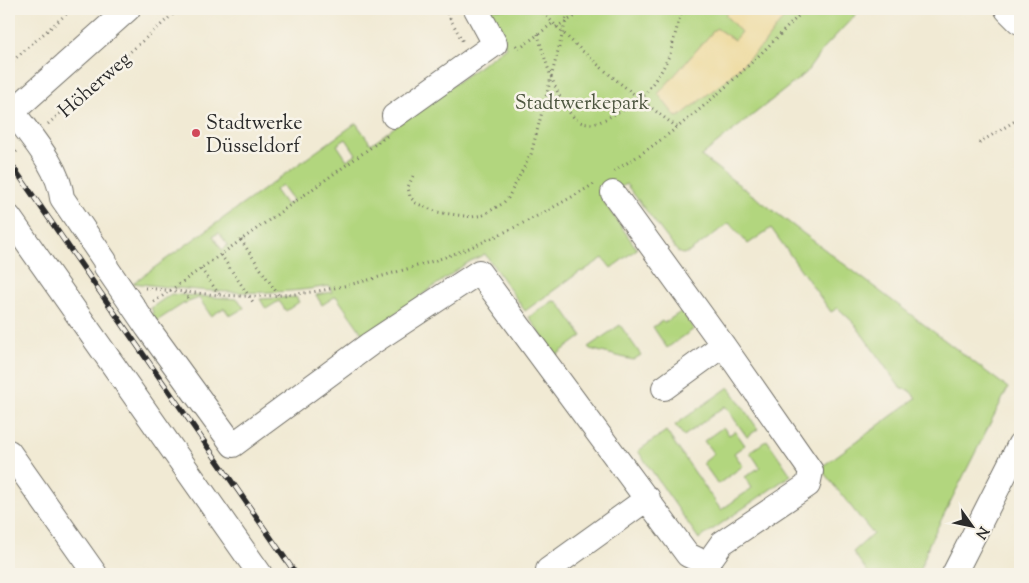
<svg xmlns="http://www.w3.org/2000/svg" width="1029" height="583" viewBox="0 0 1029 583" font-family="'Sorts Mill Goudy',serif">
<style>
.green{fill:#b2d67e;stroke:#6e8054;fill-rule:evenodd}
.sand{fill:#eeda9e;stroke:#8c8264}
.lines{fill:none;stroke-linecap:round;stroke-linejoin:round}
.minor-casing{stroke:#706e66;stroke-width:26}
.major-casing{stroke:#706e66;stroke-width:30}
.path{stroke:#706e66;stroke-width:3;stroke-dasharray:1 4;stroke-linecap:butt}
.minor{stroke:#fff;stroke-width:24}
.major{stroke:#fff;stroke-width:28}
.rail-casing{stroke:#2b2b2b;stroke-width:5.5}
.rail{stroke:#f7f3e8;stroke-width:4;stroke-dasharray:11;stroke-linecap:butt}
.poi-dot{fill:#d1495b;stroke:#f7f3e8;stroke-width:2}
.labels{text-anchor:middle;stroke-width:5;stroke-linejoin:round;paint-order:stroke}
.street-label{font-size:20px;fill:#2b2b2b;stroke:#f7f3e8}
.park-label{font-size:20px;fill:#4d5640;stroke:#f7f3e8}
.poi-label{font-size:20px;fill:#2b2b2b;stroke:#f7f3e8;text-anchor:start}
</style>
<rect width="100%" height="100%" fill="#f7f3e8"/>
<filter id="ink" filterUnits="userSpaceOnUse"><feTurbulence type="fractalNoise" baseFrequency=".02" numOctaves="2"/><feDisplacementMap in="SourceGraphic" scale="10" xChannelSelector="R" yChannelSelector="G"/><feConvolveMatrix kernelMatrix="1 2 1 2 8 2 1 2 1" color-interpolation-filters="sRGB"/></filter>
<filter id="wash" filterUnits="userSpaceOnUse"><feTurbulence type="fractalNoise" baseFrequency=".0096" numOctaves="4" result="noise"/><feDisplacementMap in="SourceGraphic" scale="20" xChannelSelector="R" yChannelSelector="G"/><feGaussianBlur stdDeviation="1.12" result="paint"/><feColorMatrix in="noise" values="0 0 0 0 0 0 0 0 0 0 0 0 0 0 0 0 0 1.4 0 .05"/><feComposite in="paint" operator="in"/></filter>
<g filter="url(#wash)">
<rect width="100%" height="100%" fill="#f1ead4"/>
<path class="green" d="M487 9H861L823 49 806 73 701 156 1008 388 929 544 919 574H869L853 552 873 534 820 468 916 398 909 390 901 389 854 323 838 308 831 312 771 228 748 244 729 223 688 253 682 254 677 251 626 184 601 198 637 249 611 268 603 258 582 272 581 271 525 311 485 254 467 263 364 336 336 296 322 305 316 295 332 292 329 286C263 298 198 291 133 283L356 123 371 144 506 47ZM346 139 356 154 347 160 337 145ZM282 185 293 200 286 205 275 190ZM219 233 228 245 222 250 213 236Z
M171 294 238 299 244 308 230 316 224 308 211 316 199 298 183 304 155 322 151 315 153 312 151 308Z
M296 297 299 302 286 311 279 301 266 309 260 299Z
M553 301 558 302 582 336 555 356 529 317Z
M682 311 694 329 667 348 653 327 662 321 664 323Z
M620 325 641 355 633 360 590 349 588 347Z
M729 387 758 429 747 437 725 406 684 436 675 425Z
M723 427 729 435 735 431 745 445 734 453 743 466 718 484 703 463 714 454 704 441Z
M666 431 721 510 752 488 745 477 760 467 750 452 767 440 791 475 699 539 638 451Z"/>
<path class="sand" d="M730 9H742L749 13 752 9C765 9 776 6 783 19L764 44 725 81 680 116 676 117 658 94 716 28 734 40 741 32 725 15Z"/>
</g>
<g filter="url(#ink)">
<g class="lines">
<g class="minor-casing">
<path id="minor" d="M13 112C30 136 59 167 62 198L105 261 106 267 147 327 233 445 370 344 479 272 688 555 707 564
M9 115 128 9
M394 116 495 44 476 9
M613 193 723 345 811 471 808 485 722 543 707 564V574
M9 217 260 574
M664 388 723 345
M9 452 95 574
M548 570 648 498
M954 574 1020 444"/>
</g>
<g class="major-casing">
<path id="major" d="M1009 9 1020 20"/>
</g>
<path class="path" d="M445 9 463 42
M540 9C581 54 629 91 678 128
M556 27 588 9
M538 34C543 55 561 117 583 123 594 126 604 120 613 115 622 111 632 106 640 99
M516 45 519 49 553 23
M9 64 72 9
M641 100 662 70 670 54 682 9
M48 124 179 9
M979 143 1020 118
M9 159 17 151
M614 171C686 128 747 69 805 9
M413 176 408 187 410 197 416 203 437 212 450 214 472 217 483 215 502 204 508 198 531 154 569 9
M241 240 279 296
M221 255 253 302
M201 269 219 294
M145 288C190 292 236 299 282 295 317 293 352 285 386 275 414 267 442 259 469 248 512 230 554 208 594 184
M184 293 190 301
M154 302 387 136"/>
<use href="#minor" class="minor"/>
<use href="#major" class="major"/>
<g class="rail-casing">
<path id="rail" d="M9 161 296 574"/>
</g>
<use href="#rail" class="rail"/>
</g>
</g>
<circle class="poi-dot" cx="196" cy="133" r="5"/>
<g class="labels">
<g class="street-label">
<text transform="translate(94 84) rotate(-41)" y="7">Höherweg</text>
</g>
<g class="park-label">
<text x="582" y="109">Stadtwerkepark</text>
</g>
<g class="poi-label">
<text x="206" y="129">Stadtwerke<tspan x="206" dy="23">Düsseldorf</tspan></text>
</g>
</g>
<rect width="1029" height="583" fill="none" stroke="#f7f3e8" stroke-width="30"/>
<g transform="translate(972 526) rotate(123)" stroke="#f7f3e8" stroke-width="4" paint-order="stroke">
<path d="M0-4L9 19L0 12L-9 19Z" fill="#2b2b2b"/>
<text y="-8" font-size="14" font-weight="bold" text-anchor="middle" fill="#2b2b2b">N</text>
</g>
</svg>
